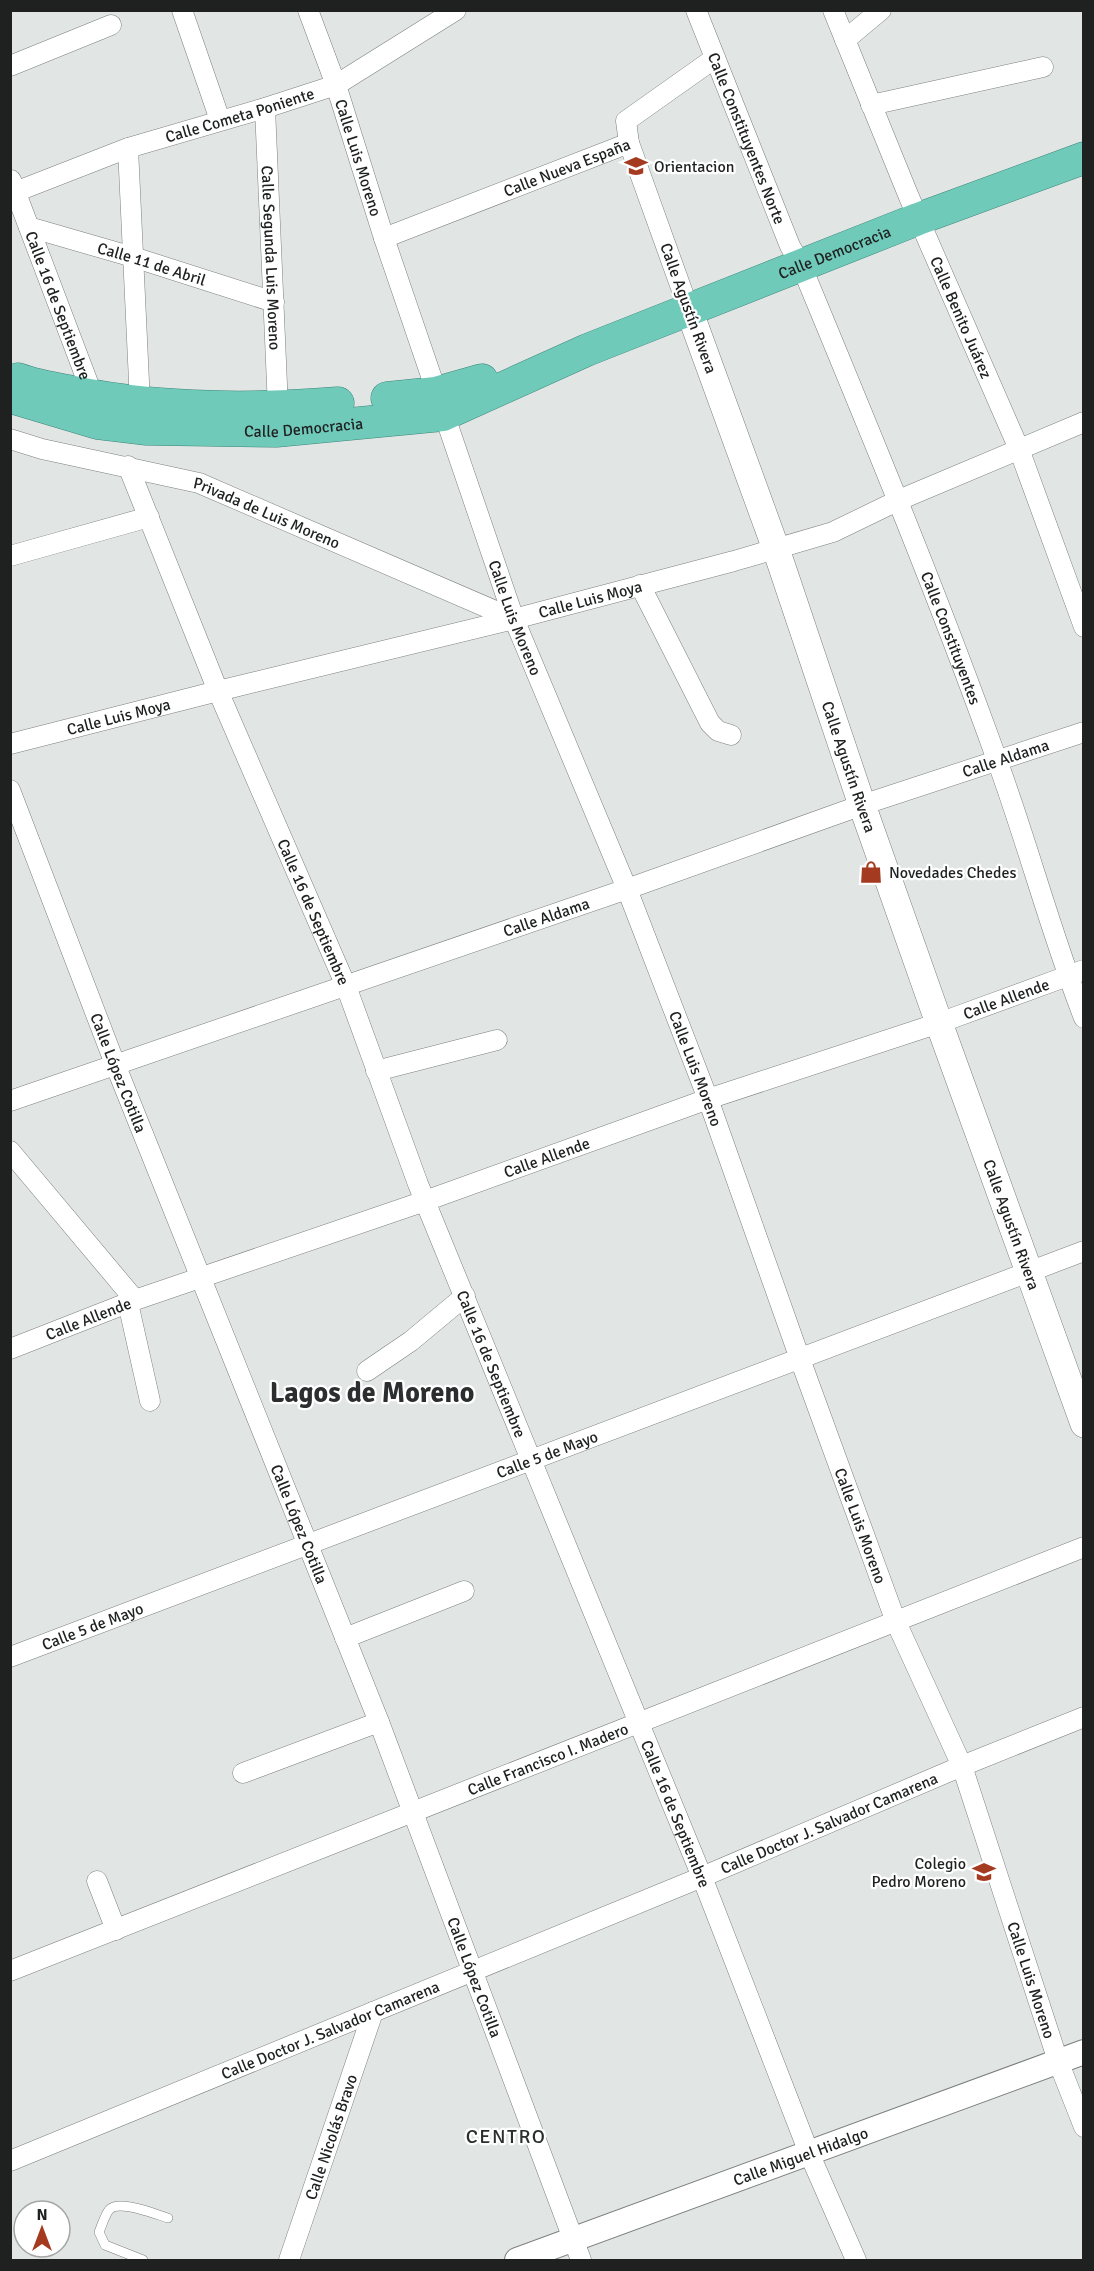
<svg xmlns="http://www.w3.org/2000/svg" width="1094" height="2271" viewBox="0 0 1094 2271" font-family="Signika,sans-serif">
<style>
.lines{fill:none;stroke-linecap:round;stroke-linejoin:round}
.service-casing{stroke:#7c807f;stroke-width:10}
.minor-casing{stroke:#7c807f;stroke-width:21}
.tertiary-casing{stroke:#7c807f;stroke-width:26}
.secondary-casing{stroke:#7c807f;stroke-width:28}
.trunk-casing{stroke:#3d8679;stroke-width:33}
.service{stroke:#fff;stroke-width:9}
.minor{stroke:#fff;stroke-width:20}
.tertiary{stroke:#fff;stroke-width:24}
.secondary{stroke:#fff;stroke-width:27}
.trunk{stroke:#70caba;stroke-width:32}
.labels{text-anchor:middle;stroke-width:4.5;stroke-linejoin:round;paint-order:stroke}
.street-label{font-size:16px;fill:#1f2020;stroke:#fff}
.poi-label{font-size:16px;fill:#1f2020;stroke:#fff;text-anchor:start}
.quarter-label{font-size:20px;letter-spacing:1.5px;fill:#2b2e2e;stroke:#fff}
.town-label{font-size:28px;font-weight:bold;fill:#2b2e2e;stroke:#fff}
</style>
<rect width="100%" height="100%" fill="#e1e6e5"/>
<g class="lines">
<g class="service-casing">
<path id="service" d="M143 2260 105 2245 99 2232C102 2225 105 2215 109 2210 118 2199 155 2214 168 2218"/>
</g>
<g class="minor-casing">
<g id="minor">
<path d="M182 10 220 120"/>
<path id="s1" d="M308 10 336 85 384 238 514 619 627 889 708 1099 800 1359 896 1622 962 1766 1058 2061 1084 2127"/>
<path id="s2" d="M696 10 790 246 801 265C869 429 937 593 997 760 1028 845 1051 933 1084 1018"/>
<path id="s3" d="M833 10 909 197 1019 449 1084 627"/>
<path d="M845 40 881 10"/>
<path d="M10 66 111 25"/>
<path d="M871 105 1043 67"/>
<path id="s4" d="M265 108 278 408"/>
<path d="M128 148 140 403"/>
<path id="s5" d="M11 180 93 396"/>
<path id="s6" d="M10 194 128 148 265 108 336 85 456 10"/>
<path id="s7" d="M29 227 133 257 274 302"/>
<path id="s8" d="M384 238 629 143"/>
<path d="M689 310 629 143 626 121 715 58"/>
<path id="s9" d="M10 439 42 449 199 483 514 619"/>
<path id="s10" d="M128 466 218 691 346 986 418 1184 702 1877 809 2153 856 2260"/>
<path d="M10 556 149 517"/>
<path d="M640 585 710 723 718 731 731 735"/>
<path id="s11" d="M10 744 218 691 514 619 734 561 833 532 899 500 1084 422"/>
<path id="s12" d="M10 790 115 1064 379 1722 581 2260"/>
<path d="M376 1071 497 1040"/>
<path id="s13" d="M10 1101 627 889 862 805 1084 732"/>
<path d="M10 1151 135 1300"/>
<path d="M128 1303 150 1401"/>
<path id="s14" d="M10 1349 135 1300 425 1201 708 1099 939 1023 1084 970"/>
<path d="M367 1371 411 1341 465 1296"/>
<path d="M345 1638 464 1591"/>
<path id="s15" d="M10 1657 1084 1251"/>
<path d="M243 1773 379 1722"/>
<path d="M97 1881 116 1930"/>
<path id="s16" d="M10 1971 1084 1547"/>
<path id="s17" d="M10 2161 702 1877 962 1766 1084 1717"/>
<path id="s18" d="M289 2260 373 2012"/>
</g>
</g>
<g class="tertiary-casing">
<g id="tertiary">
<path id="s19" d="M517 2260 1084 2052"/>
</g>
</g>
<g class="secondary-casing">
<g id="secondary">
<path id="s20" d="M689 310 776 549 862 805 939 1023 1084 1424"/>
</g>
</g>
<g class="trunk-casing">
<g id="trunk">
<path d="M18 379C34 385 51 388 68 391 153 409 250 410 338 403"/>
<path id="s21" d="M10 397 97 423 147 429 276 431 443 415 587 350 918 219 1084 158"/>
<path d="M387 398 436 393 482 380"/>
</g>
</g>
<use href="#service" class="service"/>
<use href="#minor" class="minor"/>
<use href="#tertiary" class="tertiary"/>
<use href="#secondary" class="secondary"/>
<use href="#trunk" class="trunk"/>
</g>
<defs>
<g id="school-bare" transform="scale(1.8)"><path d="M0-5L7-2L0 1L-7-2ZM-4 1L0 2.5L4 1V4Q0 6-4 4Z" fill="#a43b20" stroke="#fff" stroke-width="2.5" paint-order="stroke"/></g>
<g id="shop-bare" transform="scale(1.8)"><path d="M-5-2.5h2.3a2.7 3.5 0 0 1 5.4 0H5L5.5 6h-11ZM-1.5-2.5h3a1.5 2.3 0 0 0-3 0Z" fill="#a43b20" stroke="#fff" stroke-width="2.5" paint-order="stroke"/></g>
</defs>
<g fill-rule="evenodd">
<use href="#school-bare" x="636" y="166"/>
<use href="#shop-bare" x="871" y="872"/>
<use href="#school-bare" x="984" y="1872"/>
</g>
<g class="labels">
<g class="street-label">
<text dy="6" stroke="none"><textPath href="#s6" startOffset="243">Calle Cometa Poniente</textPath></text>
<text dy="6" stroke="none"><textPath href="#s2" startOffset="138">Calle Constituyentes Norte</textPath></text>
<text dy="6" stroke="none"><textPath href="#s1" startOffset="156">Calle Luis Moreno</textPath></text>
<text dy="6" stroke="none"><textPath href="#s8" startOffset="196">Calle Nueva España</textPath></text>
<text dy="6" stroke="none"><textPath href="#s21" startOffset="862">Calle Democracia</textPath></text>
<text dy="6" stroke="none"><textPath href="#s4" startOffset="150">Calle Segunda Luis Moreno</textPath></text>
<text dy="6" stroke="none"><textPath href="#s7" startOffset="128">Calle 11 de Abril</textPath></text>
<text dy="6" stroke="none"><textPath href="#s5" startOffset="134">Calle 16 de Septiembre</textPath></text>
<text transform="translate(689 308) rotate(70)" y="6">Calle Agustín Rivera</text>
<text dy="6" stroke="none"><textPath href="#s3" startOffset="333">Calle Benito Juárez</textPath></text>
<text dy="6" stroke="none"><textPath href="#s21" startOffset="298">Calle Democracia</textPath></text>
<text dy="6" stroke="none"><textPath href="#s9" startOffset="268">Privada de Luis Moreno</textPath></text>
<text dy="6" stroke="none"><textPath href="#s11" startOffset="598">Calle Luis Moya</textPath></text>
<text dy="6" stroke="none"><textPath href="#s1" startOffset="642">Calle Luis Moreno</textPath></text>
<text dy="6" stroke="none"><textPath href="#s2" startOffset="678">Calle Constituyentes</textPath></text>
<text dy="6" stroke="none"><textPath href="#s11" startOffset="112">Calle Luis Moya</textPath></text>
<text dy="6" stroke="none"><textPath href="#s13" startOffset="1053">Calle Aldama</textPath></text>
<text dy="6" stroke="none"><textPath href="#s20" startOffset="484">Calle Agustín Rivera</textPath></text>
<text dy="6" stroke="none"><textPath href="#s10" startOffset="483">Calle 16 de Septiembre</textPath></text>
<text dy="6" stroke="none"><textPath href="#s13" startOffset="567">Calle Aldama</textPath></text>
<text dy="6" stroke="none"><textPath href="#s14" startOffset="1056">Calle Allende</textPath></text>
<text dy="6" stroke="none"><textPath href="#s1" startOffset="1128">Calle Luis Moreno</textPath></text>
<text dy="6" stroke="none"><textPath href="#s12" startOffset="303">Calle López Cotilla</textPath></text>
<text dy="6" stroke="none"><textPath href="#s14" startOffset="570">Calle Allende</textPath></text>
<text dy="6" stroke="none"><textPath href="#s20" startOffset="970">Calle Agustín Rivera</textPath></text>
<text dy="6" stroke="none"><textPath href="#s14" startOffset="84">Calle Allende</textPath></text>
<text dy="6" stroke="none"><textPath href="#s10" startOffset="969">Calle 16 de Septiembre</textPath></text>
<text dy="6" stroke="none"><textPath href="#s15" startOffset="574">Calle 5 de Mayo</textPath></text>
<text dy="6" stroke="none"><textPath href="#s12" startOffset="789">Calle López Cotilla</textPath></text>
<text dy="6" stroke="none"><textPath href="#s1" startOffset="1614">Calle Luis Moreno</textPath></text>
<text dy="6" stroke="none"><textPath href="#s15" startOffset="88">Calle 5 de Mayo</textPath></text>
<text dy="6" stroke="none"><textPath href="#s16" startOffset="578">Calle Francisco I. Madero</textPath></text>
<text dy="6" stroke="none"><textPath href="#s10" startOffset="1455">Calle 16 de Septiembre</textPath></text>
<text dy="6" stroke="none"><textPath href="#s17" startOffset="886">Calle Doctor J. Salvador Camarena</textPath></text>
<text dy="6" stroke="none"><textPath href="#s12" startOffset="1275">Calle López Cotilla</textPath></text>
<text dy="6" stroke="none"><textPath href="#s1" startOffset="2100">Calle Luis Moreno</textPath></text>
<text dy="6" stroke="none"><textPath href="#s17" startOffset="346">Calle Doctor J. Salvador Camarena</textPath></text>
<text dy="6" stroke="none"><textPath href="#s18" startOffset="130">Calle Nicolás Bravo</textPath></text>
<text dy="6" stroke="none"><textPath href="#s19" startOffset="302">Calle Miguel Hidalgo</textPath></text>
</g>
<g class="poi-label">
<text x="654" y="172">Orientacion</text>
<text x="889" y="878">Novedades Chedes</text>
<text x="966" y="1869" text-anchor="end">Colegio<tspan x="966" dy="18">Pedro Moreno</tspan></text>
</g>
<g class="quarter-label">
<text x="506" y="2143">CENTRO</text>
</g>
<g class="town-label">
<text x="372" y="1402">Lagos de Moreno</text>
</g>
</g>
<rect width="1094" height="2271" fill="none" stroke="#1f2020" stroke-width="24"/>
<g transform="translate(42 2229)"><circle r="28" fill="#ffffff" stroke="#a5a6a6" stroke-width="1.5"/>
<path d="M0-4.5L10 22L0 15L-10 22Z" fill="#a43b20"/>
<text y="-9" font-size="16" font-weight="bold" text-anchor="middle" fill="#1f2020">N</text>
</g>
</svg>
